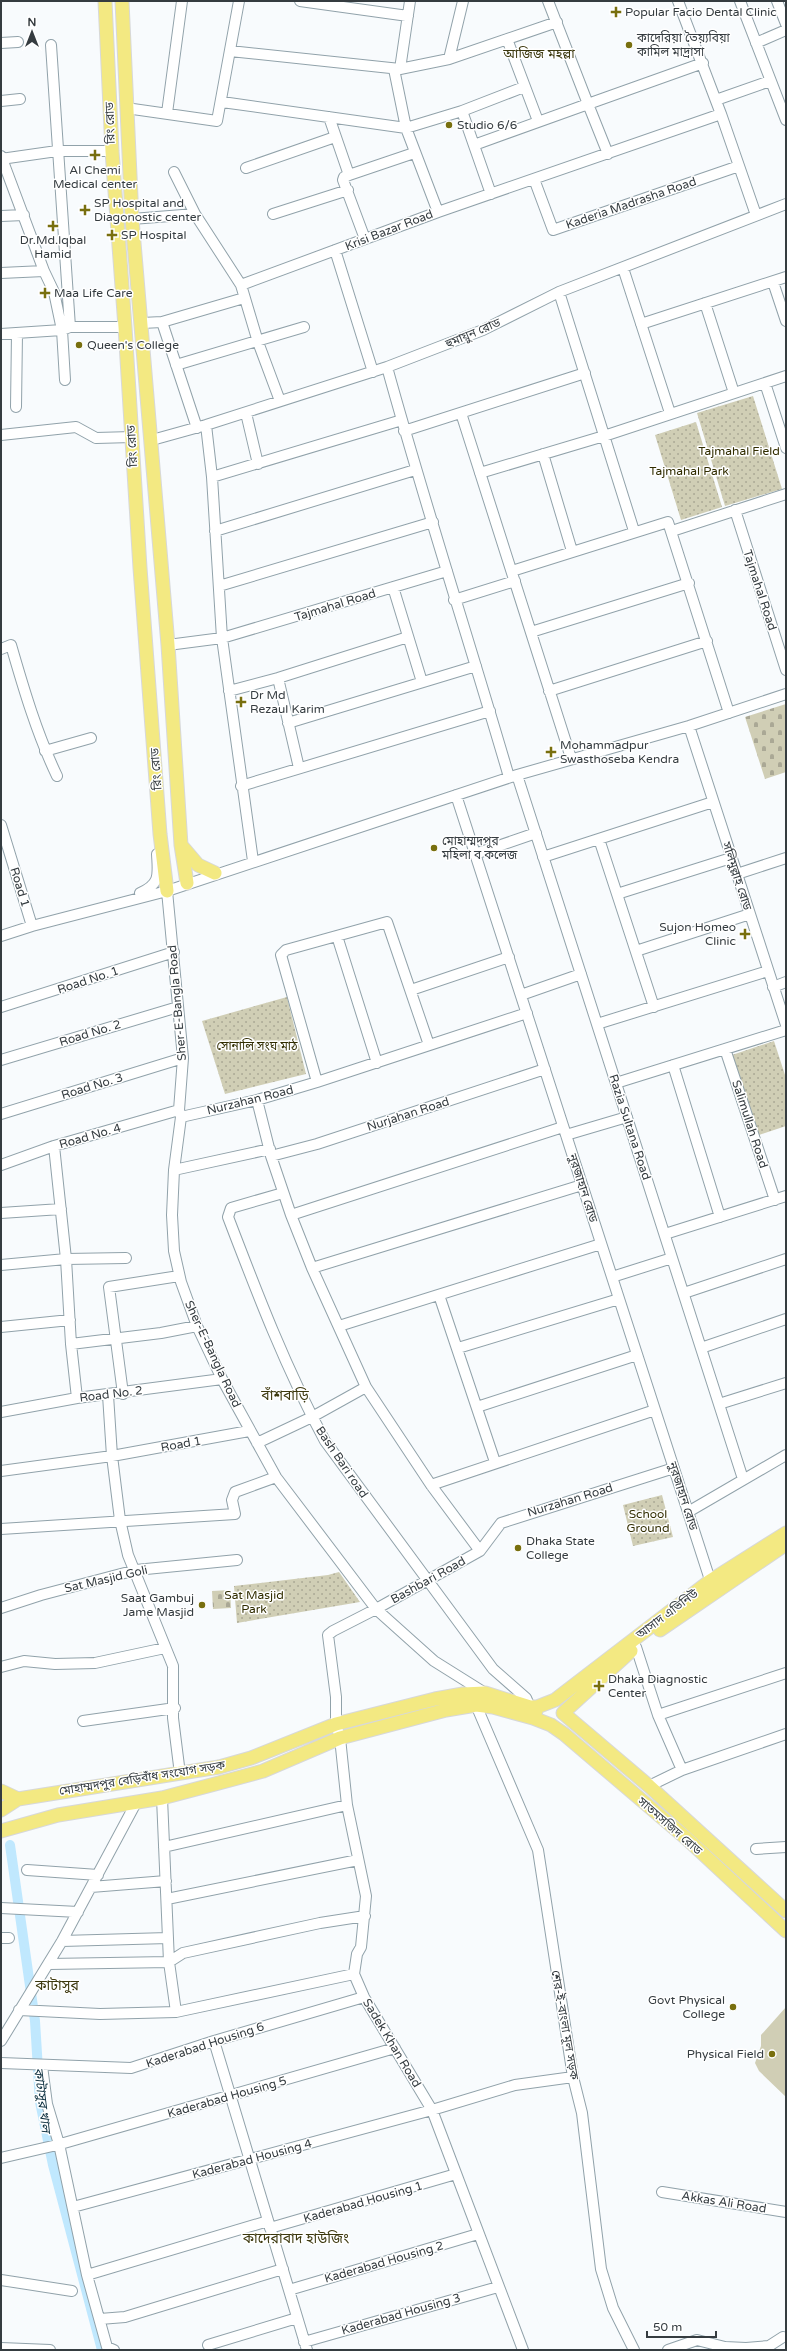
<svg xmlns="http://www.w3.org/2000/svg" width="787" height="2351" viewBox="0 0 787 2351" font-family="'Varela Round','Noto Sans Bengali',sans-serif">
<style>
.green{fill:#d0ceb5}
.cemetery{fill:url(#cemetery-stones)}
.park{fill:url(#park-dots)}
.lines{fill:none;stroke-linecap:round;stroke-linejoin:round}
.canal{stroke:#c0e8fe;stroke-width:10}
.minor-casing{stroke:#91a2aa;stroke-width:12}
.major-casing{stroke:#d7d8d9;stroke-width:15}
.minor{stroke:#fff;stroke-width:10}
.major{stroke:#f3e982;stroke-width:13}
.poi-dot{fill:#786f0e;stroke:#fff;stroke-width:1.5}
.labels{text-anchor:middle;stroke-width:3;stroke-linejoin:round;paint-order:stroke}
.poi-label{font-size:12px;fill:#353c40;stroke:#fff;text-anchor:start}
.street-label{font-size:12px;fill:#353c40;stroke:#fff}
.park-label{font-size:12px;fill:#312d00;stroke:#fff}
.neighbourhood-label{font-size:13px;fill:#3c380e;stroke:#fff}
.water-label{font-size:13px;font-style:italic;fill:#0d3040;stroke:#fff}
.quarter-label{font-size:14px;fill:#3c380e;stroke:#fff}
</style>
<defs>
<pattern id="cemetery-stones" width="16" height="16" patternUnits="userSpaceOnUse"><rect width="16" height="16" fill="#d0ceb5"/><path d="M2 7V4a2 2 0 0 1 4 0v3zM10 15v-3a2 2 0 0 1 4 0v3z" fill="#aaa895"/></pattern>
<pattern id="park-dots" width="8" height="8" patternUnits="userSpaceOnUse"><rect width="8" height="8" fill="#d0ceb5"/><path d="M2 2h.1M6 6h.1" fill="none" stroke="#aaa895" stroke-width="1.8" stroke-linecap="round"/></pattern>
</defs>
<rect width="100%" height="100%" fill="#f8fbfd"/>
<path class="green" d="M786 2007V2097L759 2071 755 2063 761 2046V2035Z"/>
<path class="cemetery" d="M786 704V772L765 779 745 717Z
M230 1590 231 1608 213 1609 212 1591Z"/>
<path class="park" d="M753 396 782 489 725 506 697 413Z
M696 422 722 507 681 520 655 435Z
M287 997 306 1074 225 1094 202 1021Z
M774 1041 786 1078V1126L759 1135 732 1055Z
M662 1495 673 1537 633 1546 623 1505Z
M339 1572 360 1602 237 1623 234 1586 328 1575Z"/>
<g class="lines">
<path class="canal" d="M10 1845 35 2021 40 2102 53 2165 102 2350"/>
<g class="minor-casing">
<path id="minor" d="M300 1 408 16
M678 1 721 114 756 215
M740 1 786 120
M777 1 786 24
M507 39 538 121
M1 43 18 42
M756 43 786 30
M51 45 70 327
M230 51 400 69 449 59 463 1
M449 59 557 22
M400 69 410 1
M716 100 770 81
M1 101 20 99
M222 102 406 128 462 111 491 194
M126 108 217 121 239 1
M462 111 524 87
M167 113 182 1
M329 117 349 175 344 177 343 180 365 239
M474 145 588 104 548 1
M608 154 588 104 703 63
M1 156 44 271 54 292 62 330 70 327H125
M1 159 57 151H112
M246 168 335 137
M174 172 195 214
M349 175 414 153
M534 179 553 230 739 166
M438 212 721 114
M273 214 348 190
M1 216 24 215
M132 219 195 214 241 285 258 342 280 401
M335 250 373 372
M623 268 670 413
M1 273 44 271
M773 282 786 321
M241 285 438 212 406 128 394 69
M559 292 634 531
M705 303 734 393
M162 322 244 298
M142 323 162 322 197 428
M641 324 786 277
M1 334 62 330 65 380
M176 365 304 327
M387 367C425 505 469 640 509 777
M765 383 786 448
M16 407 17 333
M246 413 258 464
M461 413 571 758
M206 425 212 477 222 638 253 861
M404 431 585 373
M1 435 76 427 96 438 132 437
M152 440 206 425 387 367 483 330 559 292 786 204
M543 454 572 551
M480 473 604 436 786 376
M212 477 402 420
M735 510 786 670
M215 531 415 470
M672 531 786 494
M512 571 668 522 729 713
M219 586 433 522
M393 587 422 682
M454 600 515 581
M531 632 689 583
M168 645 222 638 447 571
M1 649 11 645C24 690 37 734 57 776
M278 678 299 768
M229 691 278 678 408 637
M549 691 707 641
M288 723 476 666
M689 726 786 1025
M45 751 91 738
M517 775 743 1479
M241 786 490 711
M456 795 712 1586
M1 825 32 926
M599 839 654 1007
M475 854 536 833
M543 857 713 802
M737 874 786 858
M167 891 183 1058 179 1110 181 1117 174 1170 172 1215 174 1251 181 1282 197 1326 222 1379 276 1477 376 1609 434 1661 485 1693
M140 893C161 884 158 874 157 854
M617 894 731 858
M1 936 32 926 167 891 517 775 689 726 786 694
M337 936 377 1063
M636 951 750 914
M773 987 786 982
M411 990 509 957
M521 995 581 974
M1 1007 174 952
M597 1024 768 971
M725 1049 775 1200
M1 1060 178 1007
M673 1065 720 1217
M317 1082 281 955 286 950 387 922 429 1045
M616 1083 786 1030
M257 1100 271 1156 291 1215 312 1268 366 1387 431 1485 480 1551
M1 1114 183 1058
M181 1117 257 1100 317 1082 527 1013
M566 1135 627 1117
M54 1146 66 1259 71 1344 77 1398
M271 1156 317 1144 545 1069
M1 1165 54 1146 179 1110
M174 1170 270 1149
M283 1193 231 1208 228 1217C257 1293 286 1369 325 1441L493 1669 526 1698 530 1707
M1 1213 61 1209
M291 1215 563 1127
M665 1234 786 1196
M1 1265 66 1259 126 1258
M312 1268 582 1185
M612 1277 672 1258
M684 1293 786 1259
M439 1295 495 1462
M339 1326 601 1244
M1 1327 70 1320
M71 1344 161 1333 197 1326
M458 1348 619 1299
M701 1348 786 1319
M123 1394 109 1287 179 1276
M108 1395 112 1456 120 1520 128 1555 173 1666V1718L180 1774
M719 1404 786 1383
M477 1407 637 1355
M1 1412 77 1398 222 1379
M257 1443 312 1417 366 1387
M1 1471 112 1456 249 1431
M431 1485 655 1410
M688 1512 786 1455
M1 1529 235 1514 232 1500 235 1492 276 1477
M1 1608 41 1595 136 1570 237 1560
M636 1647 658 1715 682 1770
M1 1667 24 1661 55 1664 95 1663 165 1648
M476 1705 538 1850 573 2077 582 2113 601 2269 613 2308 634 2350
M658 1715 786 1673
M83 1721 175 1708
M649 1786 682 1770 786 1734
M162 1798 169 1962 176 2012
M164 1847 347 1805
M756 1849 786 1847
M27 1870 98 1875
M91 1887 166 1881
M167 1899 358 1860
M1 1908 78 1912
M1 1938H9
M62 1941 168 1938
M49 1964 169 1962 183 1953 320 1923 365 1916
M19 2010 100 2014 176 2012 354 1974
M1 2041 62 1941 137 1801
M214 2041 307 2350
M1 2063 131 2068 214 2041 364 1997
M42 2066 47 2104 59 2144 87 2275 107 2347 114 2350
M1 2158 57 2145 395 2048
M662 2192 786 2212
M73 2207 432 2110 515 2085 573 2077
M270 2228 456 2174
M87 2275 268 2221
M1 2280 72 2291
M289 2290 478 2234
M100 2319 125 2317 283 2269
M304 2342 498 2287
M208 2345 297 2318
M1 2348 50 2350
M523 2350 432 2110 364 1997 354 1974 357 1954 361 1947 366 1896 347 1805 340 1738 336 1724V1697L328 1635 333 1631 376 1609 480 1551 501 1523 674 1468
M668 2350 697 2340 725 2347 746 2348 769 2346
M769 2350V2346L783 2337"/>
</g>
<g class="major-casing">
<path id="major" d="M105 1 112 151 125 327 140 568 160 834 167 891
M122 1 132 219 168 645 181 845 187 883
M181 845 198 865 215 873
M660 1630 786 1544
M631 1651 563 1713 649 1786 786 1911
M536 1711 533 1718 551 1725 564 1734 686 1838 786 1931
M1 1791 18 1799
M1 1810 18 1799 219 1767 251 1758 336 1724 435 1699 463 1694 485 1693 530 1707H537L555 1700 710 1581 786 1533
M1 1831 58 1815 162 1798 215 1784 263 1771 340 1738 446 1710 476 1705 493 1707 533 1718"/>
</g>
<use href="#minor" class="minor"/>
<use href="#major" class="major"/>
</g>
<g class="poi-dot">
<path d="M614 6h4v4h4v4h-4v4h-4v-4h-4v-4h4z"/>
<circle cx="629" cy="45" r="4"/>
<circle cx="449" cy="125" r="4"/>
<path d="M93 149h4v4h4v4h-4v4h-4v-4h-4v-4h4z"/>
<path d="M83 204h4v4h4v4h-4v4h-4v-4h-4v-4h4z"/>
<path d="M51 220h4v4h4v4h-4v4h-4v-4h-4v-4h4z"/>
<path d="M110 229h4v4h4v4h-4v4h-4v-4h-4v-4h4z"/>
<path d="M43 287h4v4h4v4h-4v4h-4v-4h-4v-4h4z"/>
<circle cx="79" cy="345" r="4"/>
<path d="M239 696h4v4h4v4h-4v4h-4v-4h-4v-4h4z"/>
<path d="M549 746h4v4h4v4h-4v4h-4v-4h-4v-4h4z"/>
<circle cx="434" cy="848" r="4"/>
<path d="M743 928h4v4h4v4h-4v4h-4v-4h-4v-4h4z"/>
<circle cx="518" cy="1548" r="4"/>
<circle cx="202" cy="1605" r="4"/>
<path d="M597 1680h4v4h4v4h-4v4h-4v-4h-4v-4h4z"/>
<circle cx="733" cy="2007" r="4"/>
<circle cx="772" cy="2054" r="4"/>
</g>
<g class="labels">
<g class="poi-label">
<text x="625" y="16">Popular Facio Dental Clinic</text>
<text x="637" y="42">কাদেরিয়া তৈয়্যবিয়া<tspan x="637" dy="14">কামিল মাদ্রাসা</tspan></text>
<text x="457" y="129">Studio 6/6</text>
<text x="95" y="174" text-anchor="middle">Al Chemi<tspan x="95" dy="14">Medical center</tspan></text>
<text x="94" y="207">SP Hospital and<tspan x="94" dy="14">Diagonostic center</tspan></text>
<text x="121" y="239">SP Hospital</text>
<text x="53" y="244" text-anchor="middle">Dr.Md.Iqbal<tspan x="53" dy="14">Hamid</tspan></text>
<text x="54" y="297">Maa Life Care</text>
<text x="87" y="349">Queen's College</text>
<text x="250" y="699">Dr Md<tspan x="250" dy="14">Rezaul Karim</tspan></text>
<text x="560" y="749">Mohammadpur<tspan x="560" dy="14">Swasthoseba Kendra</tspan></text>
<text x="442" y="845">মোহাম্মদপুর<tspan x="442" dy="14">মহিলা ব কলেজ</tspan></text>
<text x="736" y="931" text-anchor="end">Sujon Homeo<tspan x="736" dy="14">Clinic</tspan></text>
<text x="526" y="1545">Dhaka State<tspan x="526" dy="14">College</tspan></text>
<text x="194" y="1602" text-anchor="end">Saat Gambuj<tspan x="194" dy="14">Jame Masjid</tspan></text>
<text x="608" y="1683">Dhaka Diagnostic<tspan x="608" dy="14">Center</tspan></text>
<text x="725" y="2004" text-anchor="end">Govt Physical<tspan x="725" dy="14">College</tspan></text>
<text x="764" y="2058" text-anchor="end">Physical Field</text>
</g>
<g class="street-label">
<text transform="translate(110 123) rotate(-92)" y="4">রিং রোড</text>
<text transform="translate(631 203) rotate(-19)" y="4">Kaderia Madrasha Road</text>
<text transform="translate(389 230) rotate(-21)" y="4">Krisi Bazar Road</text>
<text transform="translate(473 333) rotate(-23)" y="4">হুমায়ুন রোড</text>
<text transform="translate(132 446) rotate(-93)" y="4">রিং রোড</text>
<text transform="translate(760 590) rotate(72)" y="4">Tajmahal Road</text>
<text transform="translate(335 605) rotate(-17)" y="4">Tajmahal Road</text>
<text transform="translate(156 769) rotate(-94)" y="4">রিং রোড</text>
<text transform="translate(737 876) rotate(72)" y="4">সলিমুল্লাহ রোড</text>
<text transform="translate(20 887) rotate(73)" y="4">Road 1</text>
<text transform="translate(88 980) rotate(-18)" y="4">Road No. 1</text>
<text transform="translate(177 1003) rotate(-95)" y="4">Sher-E-Bangla Road</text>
<text transform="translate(90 1033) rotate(-17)" y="4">Road No. 2</text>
<text transform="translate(92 1086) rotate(-17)" y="4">Road No. 3</text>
<text transform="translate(250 1100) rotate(-14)" y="4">Nurzahan Road</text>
<text transform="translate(408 1114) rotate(-18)" y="4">Nurjahan Road</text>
<text transform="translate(750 1124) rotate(72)" y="4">Salimullah Road</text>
<text transform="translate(630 1127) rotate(72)" y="4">Razia Sultana Road</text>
<text transform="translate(90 1136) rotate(-16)" y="4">Road No. 4</text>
<text transform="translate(583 1188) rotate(72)" y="4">নুরজাহান রোড</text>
<text transform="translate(213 1354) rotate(65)" y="4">Sher-E-Bangla Road</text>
<text transform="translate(111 1394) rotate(-7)" y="4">Road No. 2</text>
<text transform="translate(181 1444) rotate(-10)" y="4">Road 1</text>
<text transform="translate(342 1462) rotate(56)" y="4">Bash Bari road</text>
<text transform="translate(683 1496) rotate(72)" y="4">নুরজাহান রোড</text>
<text transform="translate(570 1500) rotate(-17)" y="4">Nurzahan Road</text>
<text transform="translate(106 1579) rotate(-13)" y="4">Sat Masjid Goli</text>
<text transform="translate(428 1580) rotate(-29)" y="4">Bashbari Road</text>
<text transform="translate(667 1614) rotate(-37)" y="4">আসাদ এভিনিউ</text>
<text transform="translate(142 1778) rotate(-9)" y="4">মোহাম্মদপুর বেড়িবাঁধ সংযোগ সড়ক</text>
<text transform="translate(670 1826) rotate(41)" y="4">সাতমসজিদ রোড</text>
<text transform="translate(565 2025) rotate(80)" y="4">শের-ই-বাংলা মূল সড়ক</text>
<text transform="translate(392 2043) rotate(59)" y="4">Sadek Khan Road</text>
<text transform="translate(205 2045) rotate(-18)" y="4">Kaderabad Housing 6</text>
<text transform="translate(227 2097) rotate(-16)" y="4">Kaderabad Housing 5</text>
<text transform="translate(252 2159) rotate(-15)" y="4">Kaderabad Housing 4</text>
<text transform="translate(363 2202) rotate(-16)" y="4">Kaderabad Housing 1</text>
<text transform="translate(724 2202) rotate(9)" y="4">Akkas Ali Road</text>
<text transform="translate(384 2262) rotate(-16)" y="4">Kaderabad Housing 2</text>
<text transform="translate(401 2314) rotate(-16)" y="4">Kaderabad Housing 3</text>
</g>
<g class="park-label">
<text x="739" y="455">Tajmahal Field</text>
<text x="689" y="475">Tajmahal Park</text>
<text x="257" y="1050">সোনালি সংঘ মাঠ</text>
<text x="648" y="1518">School<tspan x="648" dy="14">Ground</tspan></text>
<text x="254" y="1599">Sat Masjid<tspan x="254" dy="14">Park</tspan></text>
</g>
<g class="neighbourhood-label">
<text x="539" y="58">আজিজ মহল্লা</text>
</g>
<g class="water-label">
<text transform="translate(43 2100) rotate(83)" y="5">কাটাসুর খাল</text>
</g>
<g class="quarter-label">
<text x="285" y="1400">বাঁশবাড়ি</text>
<text x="57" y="1990">কাটাসুর</text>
<text x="296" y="2243">কাদেরাবাদ হাউজিং</text>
</g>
</g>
<rect width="787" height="2351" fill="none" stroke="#353c40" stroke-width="4"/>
<g transform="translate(32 32)" stroke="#ffffff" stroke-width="3" paint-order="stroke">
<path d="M0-3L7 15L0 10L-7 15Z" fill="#353c40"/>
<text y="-6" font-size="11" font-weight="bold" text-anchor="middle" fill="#353c40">N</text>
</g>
<path d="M647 2331v6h69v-6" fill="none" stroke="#353c40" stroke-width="2"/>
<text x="653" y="2331" font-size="12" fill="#353c40" stroke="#ffffff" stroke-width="3" paint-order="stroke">50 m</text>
</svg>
